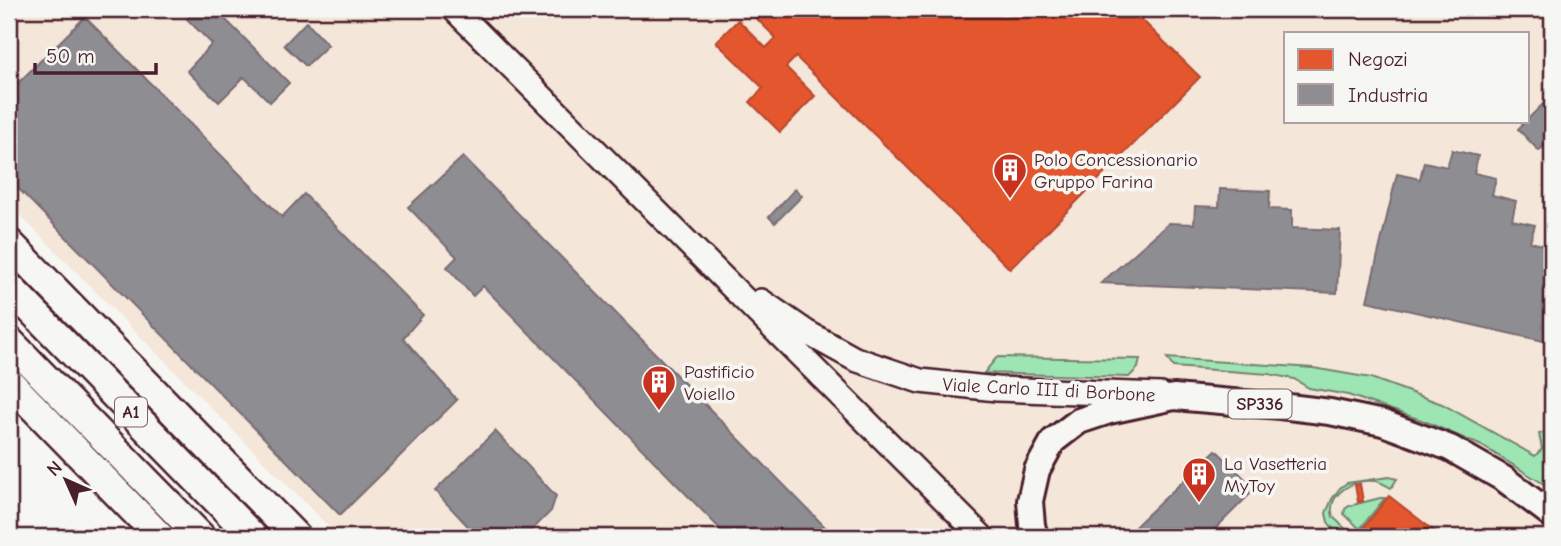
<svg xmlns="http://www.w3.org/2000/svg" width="1561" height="546" viewBox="0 0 1561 546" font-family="'Comic Neue',sans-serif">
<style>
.built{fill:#f4e6d9;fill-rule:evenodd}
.green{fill:#9de6b4;stroke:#748270;stroke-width:2}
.shops{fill:#e4572e;stroke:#b6462d;stroke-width:2}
.industry{fill:#8d8d92;stroke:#796c73;stroke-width:2}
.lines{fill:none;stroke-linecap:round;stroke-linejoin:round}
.secondary-casing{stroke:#4a1f2b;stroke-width:28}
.primary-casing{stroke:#4a1f2b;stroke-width:30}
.highway-casing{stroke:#4a1f2b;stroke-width:33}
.secondary{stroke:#f6f6f2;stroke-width:23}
.primary{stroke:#f6f6f2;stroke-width:24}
.highway{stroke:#f6f6f2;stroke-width:28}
.labels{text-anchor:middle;stroke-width:7;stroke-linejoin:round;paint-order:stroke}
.shield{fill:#f6f6f2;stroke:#7e6067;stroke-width:2}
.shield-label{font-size:18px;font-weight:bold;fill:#4a1f2b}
.poi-label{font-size:19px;fill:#4a1f2b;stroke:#f6f6f2;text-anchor:start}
.street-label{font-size:19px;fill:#4a1f2b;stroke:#f6f6f2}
</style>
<rect width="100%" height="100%" fill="#f6f6f2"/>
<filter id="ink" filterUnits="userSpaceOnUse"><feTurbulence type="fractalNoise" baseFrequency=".0143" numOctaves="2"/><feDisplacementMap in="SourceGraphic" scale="14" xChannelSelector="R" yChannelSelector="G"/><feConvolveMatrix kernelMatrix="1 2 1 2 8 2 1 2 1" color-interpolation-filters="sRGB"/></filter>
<g filter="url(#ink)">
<path class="built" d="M9 9H1552V537H994L980 525 968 537H339L9 204ZM1286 33H1528V121H1286Z"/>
<path class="green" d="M997 357 1140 359 1138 368 1129 377 984 373Z
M1167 358 1313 368 1371 378 1442 404 1535 456 1542 449 1539 434 1552 430V489L1482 446 1424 421 1348 395 1309 388 1294 379 1269 374 1173 367Z
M1389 477 1397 479 1391 488C1386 485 1381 482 1375 481 1354 478 1326 494 1333 517L1354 537H1340L1328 522 1326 513 1332 499 1340 488 1347 483Z
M1380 498H1385L1360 529 1344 514 1345 509 1349 506Z"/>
<path class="shops" d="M747 9H1131L1200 77 1010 269 796 57 786 67 815 96 780 132 750 102 763 88 716 42 738 20 766 48 776 38Z
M1360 484 1363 501 1358 502 1355 485Z
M1389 496 1442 537H1369L1361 531Z"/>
<path class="industry" d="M198 9H215L289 83 270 102 244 77 219 102 187 71 212 44 187 19Z
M85 17 282 217 304 194 423 315 403 338 457 400 340 515 9 179V92Z
M306 22 328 45 306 66 284 45Z
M1552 95V137L1539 151 1518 129 1526 121H1528V119Z
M1452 150 1478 156 1474 173 1496 178 1492 195 1516 201 1512 220 1535 225 1530 242 1552 247V260L1548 276 1552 283V343L1367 301 1397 174 1420 179 1424 162 1447 167Z
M463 157 827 529 818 537H728L483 286 473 296 447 267 457 257 408 207Z
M795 189 802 196 775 223 769 217Z
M1220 189 1270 191 1269 209 1292 210V228L1340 230 1337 293 1101 283 1169 223 1194 224 1195 206 1219 207Z
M495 431 556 496 551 511 525 537H478L435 491Z
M1216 450 1255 489 1207 537H1134V528L1143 519Z"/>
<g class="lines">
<g class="secondary-casing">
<path id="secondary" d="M454 9 982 537
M761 301 806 332 855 359 920 381 997 389 1161 395"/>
</g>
<g class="primary-casing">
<path id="primary" d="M1035 537 1032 525 1030 501 1037 470 1053 441 1079 421 1109 411 1174 397 1280 406 1330 412 1383 423 1450 448 1504 479 1552 515"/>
</g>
<g class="highway-casing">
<path id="highway" d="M9 243 296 537
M9 287 253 537
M9 341 201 537
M9 382 160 537"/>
</g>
<use href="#secondary" class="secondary"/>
<use href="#primary" class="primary"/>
<use href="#highway" class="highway"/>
</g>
</g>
<defs>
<g id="building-pin" transform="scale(1.75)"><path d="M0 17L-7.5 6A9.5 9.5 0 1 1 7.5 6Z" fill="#c8321e" stroke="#f6f6f2"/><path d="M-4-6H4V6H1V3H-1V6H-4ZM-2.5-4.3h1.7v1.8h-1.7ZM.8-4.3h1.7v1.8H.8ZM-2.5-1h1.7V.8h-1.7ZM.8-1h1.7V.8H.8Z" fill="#fff"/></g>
</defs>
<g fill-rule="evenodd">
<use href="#building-pin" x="1010" y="170"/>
<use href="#building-pin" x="659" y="382"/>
<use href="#building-pin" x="1199" y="474"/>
</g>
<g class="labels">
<g class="shield">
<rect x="1228.5" y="389.5" width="63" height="29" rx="5"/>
<rect x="115" y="397.5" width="32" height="29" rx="5"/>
</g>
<g class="shield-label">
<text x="1260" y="410">SP336</text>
<text x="131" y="418">A1</text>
</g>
<g class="poi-label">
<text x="1034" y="166">Polo Concessionario<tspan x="1034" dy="22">Gruppo Farina</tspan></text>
<text x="684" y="378">Pastificio<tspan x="684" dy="22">Voiello</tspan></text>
<text x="1224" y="470">La Vasetteria<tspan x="1224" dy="22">MyToy</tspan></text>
</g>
<g class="street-label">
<text transform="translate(1049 389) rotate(3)" y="7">Viale Carlo III di Borbone</text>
</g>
</g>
<rect width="1561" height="546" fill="none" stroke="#f6f6f2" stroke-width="35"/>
<rect x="18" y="18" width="1526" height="511" fill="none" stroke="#4a1f2b" stroke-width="2.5" filter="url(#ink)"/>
<rect x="1284" y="32" width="245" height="91" fill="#f6f6f2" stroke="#b1a0a2" stroke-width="2"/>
<rect x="1298" y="49" width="35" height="21" fill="#e4572e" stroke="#b1a0a2" stroke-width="2"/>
<text x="1348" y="66" font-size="21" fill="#4a1f2b">Negozi</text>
<rect x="1298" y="84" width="35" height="21" fill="#8d8d92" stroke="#b1a0a2" stroke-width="2"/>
<text x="1348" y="102" font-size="21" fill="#4a1f2b">Industria</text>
<g transform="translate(66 480) rotate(315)" stroke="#f6f6f2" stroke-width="5" paint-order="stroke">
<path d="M0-5L12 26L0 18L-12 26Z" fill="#4a1f2b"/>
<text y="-10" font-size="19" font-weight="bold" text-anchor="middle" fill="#4a1f2b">N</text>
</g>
<path d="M35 63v10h121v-10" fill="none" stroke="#4a1f2b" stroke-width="3.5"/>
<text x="46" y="63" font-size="21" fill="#4a1f2b" stroke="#f6f6f2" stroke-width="5" paint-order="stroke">50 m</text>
</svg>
